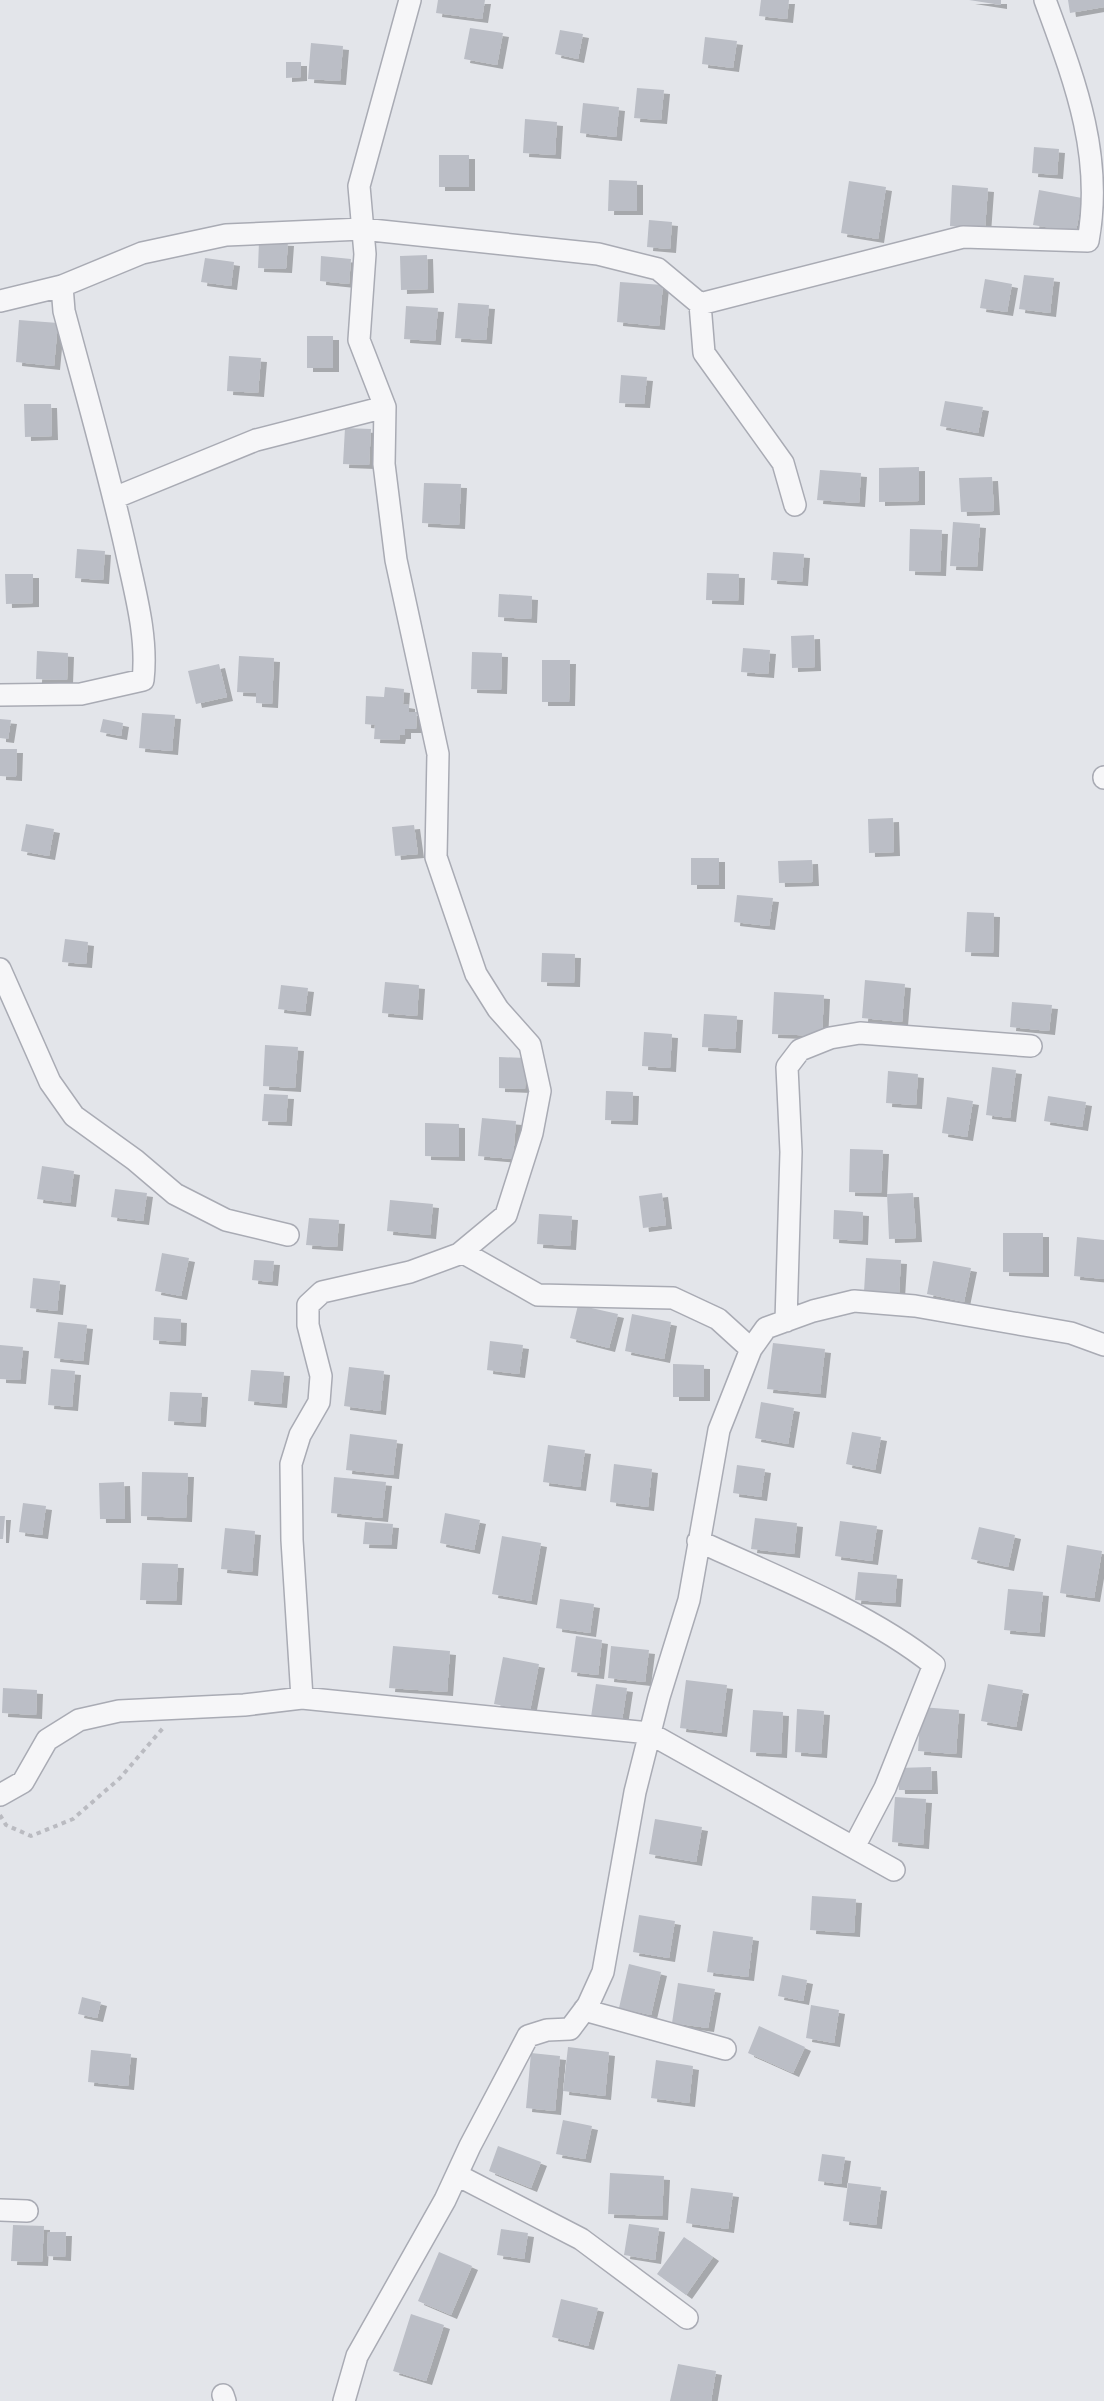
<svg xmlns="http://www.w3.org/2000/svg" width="1104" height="2401" viewBox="0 0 1104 2401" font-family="'Public Sans',sans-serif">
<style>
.building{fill:#bbbec6;filter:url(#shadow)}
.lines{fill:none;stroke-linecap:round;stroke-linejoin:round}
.minor-casing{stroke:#a9abb4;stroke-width:24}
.path{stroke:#babbc1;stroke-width:4;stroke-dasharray:4.5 4.5;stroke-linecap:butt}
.minor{stroke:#f6f6f8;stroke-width:21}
</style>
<defs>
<filter id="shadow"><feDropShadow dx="6" dy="4" stdDeviation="0" flood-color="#0004"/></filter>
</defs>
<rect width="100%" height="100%" fill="#e3e5ea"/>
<path class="building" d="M438 0H485L482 19 436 13Z
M761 0H789L787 19 759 16Z
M969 0H1001V5Z
M1068 0H1104V7L1070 13Z
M470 28 503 33 497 65 464 59Z
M560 30 583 34 578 59 555 54Z
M705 37 737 41 733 68 702 64Z
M311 43 343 46 340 81 308 79Z
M286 62H301V77L286 78Z
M637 88 664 90 661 120 634 118Z
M583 103 619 107 616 137 580 133Z
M525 119 557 122 555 155 523 153Z
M1034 147 1059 149 1057 175 1032 173Z
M439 155H469V187H439Z
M609 180 637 181V211H608Z
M849 181 886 187 878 239 841 233Z
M952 185 988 188 985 229 950 226Z
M1039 190 1082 198 1076 232 1033 225Z
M649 220 672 222 670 249 647 247Z
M259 241 288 242 286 269 258 268Z
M427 255 428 289 401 290 400 256Z
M321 256 351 259 349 284 320 281Z
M205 258 234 262 231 286 201 282Z
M1024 275 1054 278 1050 313 1019 309Z
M985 279 1012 284 1007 312 980 308Z
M620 282 663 285 659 326 617 322Z
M458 303 489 305 486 340 455 338Z
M406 306 438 308 435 341 404 339Z
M19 320 58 323 54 366 16 362Z
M307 336H333V368H307Z
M229 356 261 358 258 393 227 391Z
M621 375 647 377 644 404 619 403Z
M945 401 983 407 978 433 940 426Z
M24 404H51L52 436 25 437Z
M345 428 371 429 369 465 343 464Z
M919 467V501L879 502V468Z
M820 470 861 473 859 503 817 500Z
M992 477 994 511 961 512 959 478Z
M424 483 461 484 459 525 422 523Z
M953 522 980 524 977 567 950 566Z
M910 529 942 530 940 572 909 571Z
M77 549 105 551 103 580 75 578Z
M773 552 804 554 802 582 771 580Z
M707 573 739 574 738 601 706 600Z
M5 574H33V603L6 604Z
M499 594 532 596 531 619 498 617Z
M814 635 815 667 792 668 791 636Z
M743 648 770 650 768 674 741 672Z
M37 651 68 653 67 680 36 679Z
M472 652 502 653 501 690 471 689Z
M239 656 274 658 272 704 256 703V693L237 692Z
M542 660H570L569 702H542Z
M219 664 227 697 196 704 188 671Z
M385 687 404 689 403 704 409 705V712H417L416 729H405V735H400L399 740 374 739 375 725 365 724 366 696 384 697Z
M142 713 175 715 172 751 139 748Z
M0 719 11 720 8 739 0 738Z
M103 719 123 723 121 736 100 732Z
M0 749H17L16 777 0 776Z
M893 818 894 852 869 853 868 819Z
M26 824 54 829 49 856 21 851Z
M414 825 418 854 395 856 392 827Z
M691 858H719V885H691Z
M812 860 813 882 779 883 778 861Z
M737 895 773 898 769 926 734 922Z
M967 912 994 913 993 953 965 952Z
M65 939 88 942 86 964 62 962Z
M542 953 575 954 574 983 541 982Z
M865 980 905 984 902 1022 862 1018Z
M385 982 419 985 417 1016 382 1013Z
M281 985 308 988 305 1012 278 1009Z
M774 992 824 995 822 1036 772 1034Z
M1012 1002 1052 1005 1049 1031 1010 1027Z
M704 1014 737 1016 735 1049 702 1047Z
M644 1032 672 1034 670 1068 642 1066Z
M265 1045 298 1047 295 1088 263 1086Z
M499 1057 526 1058 525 1089 499 1088Z
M992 1067 1016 1070 1010 1118 986 1115Z
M888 1071 918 1074 916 1105 886 1103Z
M606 1091 633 1092 632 1121 605 1120Z
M264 1094 288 1095 286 1122 262 1121Z
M1048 1096 1086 1102 1082 1127 1044 1121Z
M947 1097 973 1101 967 1137 942 1133Z
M482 1118 516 1121 513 1159 478 1156Z
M425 1123 459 1124V1157L425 1156Z
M850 1149 883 1150 881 1193 849 1192Z
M42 1166 74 1171 70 1203 37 1199Z
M115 1189 147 1193 143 1221 111 1217Z
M662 1193 666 1225 643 1228 639 1196Z
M913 1193 916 1238 889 1239 887 1194Z
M390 1200 433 1204 430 1235 387 1231Z
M834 1210 863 1212 862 1241 833 1239Z
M539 1214 572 1216 570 1246 537 1244Z
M309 1218 339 1220 337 1247 306 1245Z
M1003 1233H1043V1273L1003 1272Z
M1077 1237 1104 1240V1279L1074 1276Z
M162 1253 189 1258 181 1296 155 1291Z
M866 1258 901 1260 899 1294 864 1292Z
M254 1260 274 1261 272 1282 252 1280Z
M933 1261 971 1268 964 1302 927 1294Z
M33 1278 60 1281 57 1311 30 1308Z
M578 1305 618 1314 609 1348 570 1338Z
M632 1314 671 1322 664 1359 625 1351Z
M154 1317 181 1319 180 1342 153 1340Z
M58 1322 87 1325 83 1361 54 1358Z
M490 1341 523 1345 519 1374 487 1370Z
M773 1343 825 1349 820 1394 767 1389Z
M0 1345 23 1347 20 1380 0 1379Z
M673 1364 704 1365V1397H673Z
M349 1367 384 1371 380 1411 344 1406Z
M51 1369 75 1371 72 1407 48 1405Z
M251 1370 284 1372 281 1404 248 1401Z
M170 1392 202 1393 200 1423 168 1421Z
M761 1402 794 1408 788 1444 755 1438Z
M852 1432 881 1437 875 1470 846 1464Z
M350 1434 397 1440 393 1475 346 1470Z
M548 1445 585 1450 580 1487 543 1482Z
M614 1464 652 1469 648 1507 610 1502Z
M737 1465 765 1469 761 1497 733 1493Z
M142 1472 188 1473 186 1518 141 1516Z
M334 1477 386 1482 382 1518 331 1513Z
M124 1482 125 1519H100L99 1483Z
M23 1503 46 1506 42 1535 19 1532Z
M445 1513 480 1520 474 1550 440 1543Z
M0 1516H5L3 1539H0Z
M755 1518 797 1523 794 1554 751 1549Z
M840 1521 877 1526 872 1561 835 1556Z
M365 1522 393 1524 391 1545 363 1544Z
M979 1527 1015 1535 1008 1567 971 1559Z
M225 1528 255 1531 252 1572 221 1569Z
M502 1536 541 1543 531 1601 492 1594Z
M1067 1545 1102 1551 1094 1598 1060 1593Z
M142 1563 178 1564 176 1601 140 1600Z
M858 1572 897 1575 895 1603 855 1600Z
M1008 1589 1043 1592 1039 1633 1004 1630Z
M560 1599 594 1604 590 1633 556 1628Z
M576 1636 602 1640 598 1675 571 1672Z
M393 1646 450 1651 447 1692 389 1688Z
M611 1646 649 1650 645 1682 608 1678Z
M503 1657 539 1664 530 1711 494 1704Z
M686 1680 727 1685 721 1733 680 1728Z
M596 1684 627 1688 622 1721 591 1717Z
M988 1684 1023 1690 1016 1727 981 1721Z
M3 1688 37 1690 36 1715 2 1713Z
M921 1707 959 1710 956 1754 918 1751Z
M797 1709 824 1711 821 1754 795 1752Z
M753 1710 783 1712 781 1754 750 1752Z
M931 1767 932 1790H899L898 1768Z
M895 1797 926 1799 923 1845 892 1842Z
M655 1819 702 1827 696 1862 649 1854Z
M812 1896 856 1899 854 1933 810 1930Z
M639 1915 675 1921 669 1958 633 1952Z
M713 1931 753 1937 748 1977 707 1972Z
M629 1964 661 1972 651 2015 619 2008Z
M782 1975 807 1980 803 2001 778 1996Z
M678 1983 715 1989 708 2028 672 2023Z
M82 1997 101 2002 97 2018 78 2014Z
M811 2005 839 2010 834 2043 806 2038Z
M759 2026 805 2047 793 2073 748 2053Z
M568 2047 609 2052 605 2096 563 2091Z
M91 2050 131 2054 128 2086 88 2082Z
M531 2053 560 2056 555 2111 526 2108Z
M656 2060 693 2066 689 2103 651 2098Z
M563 2120 592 2126 585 2159 556 2154Z
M498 2146 541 2162 531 2188 489 2171Z
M822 2154 845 2157 841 2184 818 2181Z
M610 2173 664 2176 662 2216 608 2214Z
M848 2183 881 2187 876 2225 843 2221Z
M691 2188 733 2193 728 2229 686 2223Z
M629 2224 659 2228 655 2260 624 2255Z
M13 2225 44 2226 42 2262 11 2261Z
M501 2229 528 2233 524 2259 497 2255Z
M48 2232H66L65 2257 47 2256Z
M684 2237 713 2257 686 2295 657 2274Z
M439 2252 472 2266 451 2315 418 2301Z
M561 2299 598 2308 588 2346 552 2337Z
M411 2314 444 2325 426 2381 393 2371Z
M678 2364 716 2371 711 2401H670Z"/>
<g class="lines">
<g class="minor-casing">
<path id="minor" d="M0 301 62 286 142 253 226 235 362 229 598 254 658 269 700 304 963 237 1088 241C1104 155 1074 79 1045 0
M700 304 704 353 783 463 795 505
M114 498 256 440 385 407
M0 695 81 694 143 680C148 637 135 592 126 550 108 469 85 390 64 311L62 286
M1104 777V778
M0 969 50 1082 74 1116 135 1160 175 1194 226 1220 288 1235
M786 1321 791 1152 787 1067 800 1050 830 1038 860 1033 1031 1046
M751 1349 766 1328 813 1311 854 1301 915 1306 1071 1333 1104 1345
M698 1541C773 1575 871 1614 934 1665L885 1788 854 1847
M302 1698 649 1733 894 1870
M0 1795 23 1782 47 1740 79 1720 119 1711 244 1705 302 1698 292 1540 291 1464 300 1435 319 1402 321 1376 308 1325V1305L322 1292 410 1272 459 1254 506 1215 532 1133 540 1091 530 1045 498 1009 476 974 436 857 438 754 396 560 384 464 385 407 359 340 365 254 359 186 410 0
M584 2010 725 2049
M457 2175 581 2239 687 2318
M0 2210 27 2211
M223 2395 225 2401
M344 2401 357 2356 445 2200 470 2146 528 2036 547 2030 570 2029 588 2005 603 1972 635 1792 659 1697 689 1600 719 1430 751 1349 718 1319 673 1298 538 1295 462 1252"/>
</g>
<path class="path" d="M0 1815 6 1825 31 1836 73 1819 120 1778 163 1728"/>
<use href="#minor" class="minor"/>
</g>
</svg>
